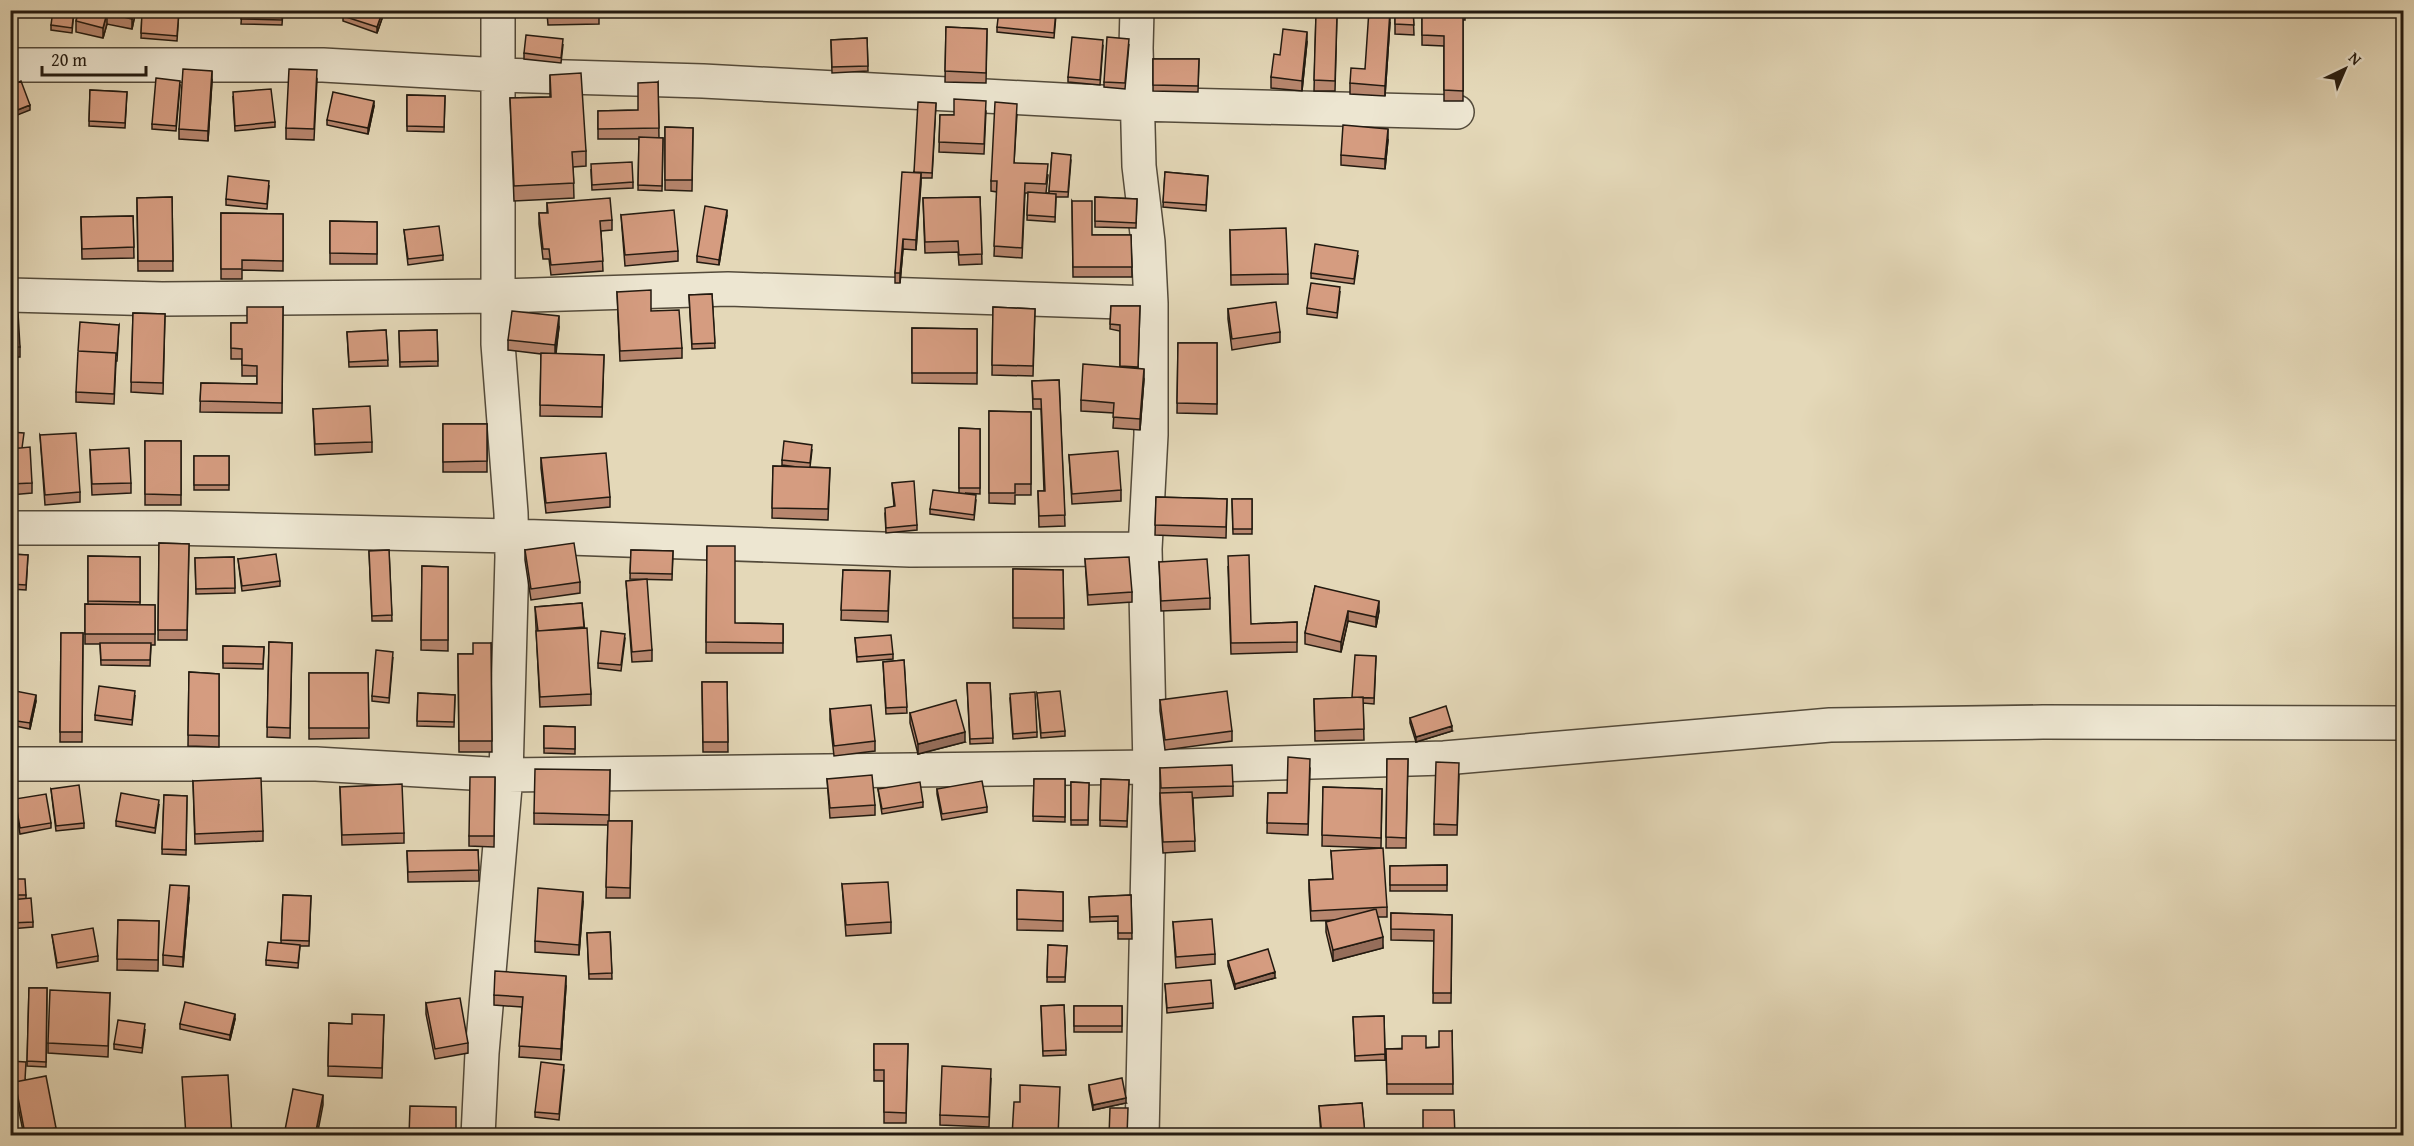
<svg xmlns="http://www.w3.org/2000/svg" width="2414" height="1146" viewBox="0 0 2414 1146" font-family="'Gentium Book Plus',serif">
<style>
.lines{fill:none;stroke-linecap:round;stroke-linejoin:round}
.minor-casing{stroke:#534a3a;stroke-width:36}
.minor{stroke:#ede6d1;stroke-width:33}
.wall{fill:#b7866e;stroke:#231a10;stroke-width:1.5}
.shaded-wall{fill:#956d5a;stroke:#231a10;stroke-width:1.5}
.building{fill:#d59c80;stroke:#231a10;stroke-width:1.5}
</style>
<rect width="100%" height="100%" fill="#e4d8b8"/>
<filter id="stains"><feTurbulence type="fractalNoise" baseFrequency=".00333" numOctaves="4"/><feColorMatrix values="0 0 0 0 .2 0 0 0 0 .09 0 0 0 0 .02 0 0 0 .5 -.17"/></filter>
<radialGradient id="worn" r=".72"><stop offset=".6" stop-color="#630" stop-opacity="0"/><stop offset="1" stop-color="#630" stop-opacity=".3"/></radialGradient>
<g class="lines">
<g class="minor-casing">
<path id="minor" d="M1137 10 1136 48 1139 166 1148 242 1151 303V435L1145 549 1150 767 1142 1136
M10 65H323L500 75 703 81 1137 104 1457 112
M10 295 162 299 499 296 728 289 1151 303
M10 528H167L512 536 910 550 1145 549
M10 764H316L506 775 1150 767 1444 758 1830 725 2043 722 2404 723
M478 1136 482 1053 506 775 512 557 511 513 498 344V10"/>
</g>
<use href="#minor" class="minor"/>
</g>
<path class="wall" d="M74 10 72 33 51 30V25Z
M79 10H136L132 29 107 24 103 38 76 32V21Z
M179 10 177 41 141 38 142 13 161 14Z
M242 10H283L282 25 241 24Z
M385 10 377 33 343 21V16Z
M539 10H599V24L548 25 547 13 539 14Z
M761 10H795V13Z
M1092 10H1114V14H1092Z
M1395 10H1413L1414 35 1395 34Z
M1443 10H1465V20H1463V101H1444V46L1422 45V14H1443Z
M1316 14H1337L1335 91H1314Z
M1056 15 1054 38 997 32V27Z
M1390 22 1385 96 1350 94V83L1365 69Z
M946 27 987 29 986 83 945 82Z
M867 38 868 71 832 73 831 40Z
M1307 42 1302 91 1271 88V77L1280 55Z
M1129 44 1125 89 1104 87V82Z
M563 45 561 63 524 59V53Z
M1103 46 1100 85 1068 82V77Z
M1153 59H1199L1198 92 1153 91Z
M550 75 586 151V166L573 167 574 198 514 201 510 98 550 97Z
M317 80 314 140 286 139V128Z
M212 81 208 141 179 139V129Z
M658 82 659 138H663L662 191 638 190 639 139H598V111L638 110Z
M180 86 176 131 152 129V124Z
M90 90 127 92 125 128 89 126Z
M407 95 445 96 444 132 407 131Z
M233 97 275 122V127L235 131Z
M936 103 932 178H921L916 250 903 249 900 283H895V273L914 172Z
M374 106 368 134 327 125V120Z
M986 111 984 154 939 152 940 115H954Z
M1017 114 1014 163 1048 175 1046 193H1049L1052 153 1071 160 1068 197H1056L1055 222 1027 220 1028 193H1025L1022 258 994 256 997 192 991 191V181Z
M665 127 693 128 692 191 665 190Z
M1388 140 1385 169 1341 165V155Z
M591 170 633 182V188L592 190Z
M1165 172 1208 176 1206 211 1163 207Z
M269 186 267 209 226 205V199Z
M172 197 173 271H138L137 198Z
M980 197 982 264 959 265 958 252 925 253 923 198Z
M1095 197 1137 199 1136 228 1095 227Z
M1072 201 1092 235H1131L1132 277H1073Z
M547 203 612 220V230L601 231 603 271 551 275 549 259H543L539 224V213H547Z
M221 213 283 214V271L242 270V279H221Z
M621 215 678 251V261L625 266Z
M727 215 719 265 697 262V256Z
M133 216 134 258 82 259 81 217Z
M330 221 377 222V264H330Z
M404 230 443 255V260L408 265Z
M1230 230 1288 274V284L1231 285Z
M1358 256 1354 284 1311 278V273Z
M617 292 651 311 682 348V358L620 361Z
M1340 292 1337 318 1307 314V308Z
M712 294 715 348 692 349 689 295Z
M1111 306H1140L1138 369 1144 379 1140 430 1113 428 1114 413 1081 411V400L1120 367V331L1110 329Z
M283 307 282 413 200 412 201 383 257 384V376H242V359H231V323H247Z
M993 307 1035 309 1033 376 992 375Z
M1228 309 1280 332V342L1232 350 1228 319Z
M10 313 20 347V357H10Z
M133 313 165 314 163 394 131 392Z
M119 325 117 361H116L114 404 76 402V392Z
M559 327 556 354 604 355 602 417 540 416 541 354 508 350V340Z
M912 328 977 329V384L912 383Z
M386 330 388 366 349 367 347 332Z
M437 330 438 366 400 367 399 331Z
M1178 343H1217V414L1177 413Z
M10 361 16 397V402L10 403Z
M1059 380 1065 526 1039 527 1038 491H1044L1041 409H1033L1032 381Z
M313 409 372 442V452L315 455Z
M989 411 1031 412V495H1015V504L989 503Z
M443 424H487V472H443Z
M959 428 980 429V494L965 493 976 500 974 520 930 514V509L959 493Z
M10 432 32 483V493L10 495Z
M40 435 80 492V502L45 505Z
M145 441H181V505H145Z
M90 450 131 483V493L92 495Z
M812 450 810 467 830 468 828 520 772 518 773 466 797 467 782 465V460Z
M1069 455 1121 490V501L1072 504Z
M194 456H229V490H194Z
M541 458 610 497V507L546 513 541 468Z
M892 483 917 525V530L886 533 885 513 894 506Z
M1156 497 1227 499 1226 538 1155 535Z
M1232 499H1252V534H1233Z
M159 543 189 544 187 640H158Z
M707 546 735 623 783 624V653H706Z
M389 550 392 621H372L369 551Z
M525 550 580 582V593L531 600 525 560Z
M631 550 673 551 672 580 630 579Z
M10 554 28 555 26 590 10 589Z
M88 556 140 557V605H155V645H151L150 666 101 665 100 644H85V604H88Z
M234 557 235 593 196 594 195 558Z
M238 559 280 581V586L242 591Z
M1085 559 1132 592V602L1088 605Z
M1159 562 1210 598V609L1161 611Z
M422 566 448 567V651L421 650Z
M1228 566 1251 624 1297 622V652L1231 654Z
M1013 569 1063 570 1064 629 1013 628Z
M843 570 890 571 888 622 841 620Z
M626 581 652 650V661L632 662Z
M1315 586 1379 611 1376 627 1348 621 1341 652 1305 644V633Z
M582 603 591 694V705L540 707 535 607Z
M61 633H83L82 742H60Z
M855 638 893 654V659L857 662Z
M625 639 621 671 598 668V663Z
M269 642 292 643 290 738 267 737Z
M491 643 492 752H459L458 654H473Z
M223 646 264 647 263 669 223 668Z
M1376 656 1374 704 1363 703 1364 740 1315 741 1314 699 1352 698Z
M393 657 389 703 372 701V696Z
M904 660 907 713 886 714 883 662Z
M189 672 219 674V747L188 746Z
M309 673H368L369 738 309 739Z
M702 682H727L728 752H703Z
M967 683H990L993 743 970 744Z
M10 690 36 701 30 729 10 725Z
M418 693 455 695 454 727 417 726Z
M1037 693 1065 731V736L1041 738Z
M135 696 132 725 95 720V715Z
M1010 699 1037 732V737L1013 739Z
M1160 700 1232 731V741L1165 750 1160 711Z
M830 709 875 741V751L834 756 830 720Z
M910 713 965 742 918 754 910 723Z
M1410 718 1452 731 1416 742 1410 723Z
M544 726 575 727V754L544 753Z
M1387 759H1408L1406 848H1386Z
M1160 768 1233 786V796L1193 798 1195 851 1163 853 1160 804Z
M1310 769 1308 835 1267 833 1268 793H1287Z
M610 770 609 821H632L630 898H606L608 825 534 824V813Z
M1459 774 1457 835H1434V824Z
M495 777 494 847 469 846V836Z
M827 779 875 805V815L830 818Z
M1034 779H1065V822L1033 821Z
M1101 779 1129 780 1127 827 1100 826Z
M193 781 263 831V841L195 844Z
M1071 782 1089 783 1088 825H1071Z
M340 787 404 833V843L342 845Z
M1323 787 1382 789 1381 848 1322 846Z
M51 789 84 823V828L56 831Z
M878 789 923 802V807L882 814Z
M937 789 987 807V812L942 820 937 794Z
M164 795 187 796 186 855 162 854Z
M15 799 51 823V828L20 834 15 804Z
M159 805 155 833 116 826V821Z
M478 850 479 881 408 882 407 851Z
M1331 851 1387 907V917H1378L1383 948 1333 961 1326 932V922L1336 920 1311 921 1309 891V880L1333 879Z
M1447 865V891H1390V866Z
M10 879 26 895V899L33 922V927L10 929Z
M842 884 891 922V933L846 936Z
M1017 890 1063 892V931L1017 930Z
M283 895 311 896 309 946H300L298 968 266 965V960L281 943Z
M1131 895 1132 939H1118V921L1090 922 1089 897Z
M189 897 183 967 163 965V955Z
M583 902 579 955 535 952V941Z
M1391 913 1452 915 1451 1003H1433L1434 941 1391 940Z
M118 920 159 921 158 971 117 970Z
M1173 922 1215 954V964L1176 968Z
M610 932 612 979H589L587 933Z
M52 935 98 956V961L57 968Z
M1048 945 1067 946 1065 982H1047Z
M1228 961 1275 978 1235 989 1228 966Z
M1165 984 1213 1003V1008L1167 1013Z
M566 986 561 1060 519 1057 522 1007 494 1005V995Z
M29 988H47L46 1067 27 1066Z
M110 993 108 1057 48 1053V1043Z
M426 1003 468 1043V1053L435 1059 426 1014Z
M1064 1005 1066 1055 1043 1056 1041 1006Z
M1074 1006H1122V1032H1074Z
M384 1015 382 1078 328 1076 329 1023 352 1024Z
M1384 1016 1385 1060 1355 1061 1353 1017Z
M235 1019 230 1040 180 1029V1024Z
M145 1030 142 1053 114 1049V1044Z
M1452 1031 1453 1094H1387L1386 1049 1439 1047Z
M874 1044H908L906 1123H884V1081H874Z
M10 1061 26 1080 56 1128V1136H24L15 1092V1088H10Z
M564 1071 559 1120 535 1117V1112Z
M991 1079 989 1127 940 1125V1115Z
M1089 1085 1126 1103 1093 1110 1089 1090Z
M1362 1103 1365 1136H1321L1319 1106Z"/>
<path class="shaded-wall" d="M134 10H136L132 29V19Z
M383 10H385L377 33V27Z
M1390 11V22L1385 96V86Z
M107 13V24L103 38V28Z
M1307 32V42L1302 91V81Z
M212 71V81L208 141V131Z
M374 101V106L368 134V128Z
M30 105V110L10 118V113Z
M1388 129V140L1385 169V159Z
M921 173V184L916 250V240Z
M727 210V215L719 265V260Z
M903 239V249L900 283V273Z
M559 316V327L555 356V345Z
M1144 369V379L1140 430V419Z
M1379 601V611L1376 627V617Z
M1348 611V621L1341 652V642Z
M36 695V701L30 729V723Z
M1452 726V731L1416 742V737Z
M965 732V742L918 754V744Z
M189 886V897L183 967V957Z
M583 892V902L579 955V945Z
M1383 937V948L1333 961V950Z
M1275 972V978L1235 989V984Z
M566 976V986L561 1060V1049Z
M235 1014V1019L230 1040V1035Z
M323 1095V1105L317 1136H315Z
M1126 1098V1103L1093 1110V1105Z"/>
<path class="building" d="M53 10H74L72 28 51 25Z
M79 10H134L132 19 107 13 103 28 76 21Z
M161 10H179L177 36 141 33 142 13 161 14Z
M242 10H283L282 20 241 19Z
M345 10H383L377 27 343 16Z
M547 10H599V14H548Z
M999 10H1056L1054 33 997 27Z
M1369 10 1390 11 1385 86 1350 83 1351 68 1365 69Z
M1395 10H1413L1414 25 1395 24Z
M1316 14H1337L1335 81 1314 80Z
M1422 14H1463V91L1444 90V36L1422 35Z
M946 27 987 29 986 73 945 71Z
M1283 29 1307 32 1302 81 1271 77 1274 54 1280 55Z
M526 35 563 39 561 58 524 53Z
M1072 37 1103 40 1100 80 1068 77Z
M1107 37 1129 39 1125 83 1104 82Z
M867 38 868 66 832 67 831 40Z
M1153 59H1199L1198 86 1153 85Z
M183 69 212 71 208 131 179 129Z
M289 69 317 70 314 129 286 128Z
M581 73 586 151 572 152 574 183 514 186 510 98 551 97 550 75Z
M156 78 180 81 176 126 152 124Z
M21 81 30 105 10 113V86Z
M658 82 659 128 598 129V111L638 110V83Z
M271 89 275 122 235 126 233 92Z
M90 90 127 92 125 123 89 121Z
M333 92 374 101 368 128 327 120Z
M407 95 445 96 444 127 407 126Z
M954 99 986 101 984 144 939 142 940 115H954Z
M918 102 936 103 932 173 914 172Z
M995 102 1017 104 1014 163 1048 164 1046 184 1025 183 1022 248 994 246 997 181H991Z
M1343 125 1388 129 1385 159 1341 155Z
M665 127 693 128 692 180H665Z
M639 137 663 138 662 186 638 185Z
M1052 153 1071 155 1068 192 1049 191Z
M632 162 633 182 592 185 591 164Z
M902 172 921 173 916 240 903 239 900 273H895Z
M1165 172 1208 176 1206 205 1163 202Z
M228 176 269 181 267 204 226 199Z
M1028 192 1056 194 1055 217 1027 215Z
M172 197 173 261H138L137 198Z
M980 197 982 254 959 255 958 241 925 242 923 198Z
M1095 197 1137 199 1136 223 1095 221Z
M610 198 612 220 600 221 603 261 551 265 549 249H543L539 213H548L547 203Z
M1072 201H1092V235H1131L1132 267H1073Z
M705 206 727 210 719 260 697 256Z
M674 210 678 251 625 255 621 215Z
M221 213 283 214V261L242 260V269H221Z
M133 216 134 247 82 249 81 217Z
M330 221 377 222V254L330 253Z
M439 226 443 255 408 259 404 230Z
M1286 228 1288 274 1231 275 1230 230Z
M1315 244 1358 251 1354 279 1311 273Z
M1311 283 1340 287 1337 313 1307 308Z
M651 290V311L679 310 682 348 620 351 617 292Z
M712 294 715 343 692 344 689 295Z
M1276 302 1280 332 1232 339 1228 309Z
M1111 306H1140L1138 367 1120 366V325L1110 324Z
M247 307H283L282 403 200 401 201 383 257 384V366L242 365V349L231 348V323H247Z
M993 307 1035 309 1033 366 992 365Z
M512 311 559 316 555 345 508 340Z
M10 313H18L20 347H10Z
M133 313 165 314 163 383 131 382Z
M80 322 119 325 117 355H116V353L78 351Z
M912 328 977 329V373H912Z
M386 330 388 360 349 362 347 332Z
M437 330 438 361 400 362 399 331Z
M1178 343H1217V404L1177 403Z
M78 351 116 353 114 394 76 392Z
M541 353 604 355 602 407 540 405Z
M10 361 16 397 10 398Z
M1083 364 1144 369 1140 419 1113 417 1114 403 1081 400Z
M1059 380 1065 515 1039 516 1038 491H1045L1041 399H1033L1032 381Z
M370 406 372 442 315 444 313 409Z
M989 411 1031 412V484H1015V493H989Z
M443 424H487V461L443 462Z
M959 428 980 429V488H959Z
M10 432 24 433 22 448H10Z
M76 433 80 492 45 495 40 435Z
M145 441H181V495L145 494Z
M784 441 812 445 810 463 782 460Z
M30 447 32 483 10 484V449Z
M129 448 131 483 92 484 90 450Z
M1118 451 1121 490 1072 494 1069 455Z
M606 453 610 497 546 503 541 458Z
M194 456H229V485H194Z
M773 466 830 468 828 509 772 508Z
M914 481 917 525 886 528 885 508 895 506 892 483Z
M933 490 976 495 974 515 930 509Z
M1156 497 1227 499 1226 527 1155 525Z
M1232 499H1252V529H1233Z
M159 543 189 544 187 630H158Z
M574 543 580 582 531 589 525 550Z
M707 546H735V623L783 624V643L706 642Z
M389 550 392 615 372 616 369 551Z
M631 550 673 551 672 574 630 573Z
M10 554 28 555 26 585 10 584Z
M276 554 280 581 242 586 238 559Z
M1249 555 1251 624 1297 622V642L1231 643 1228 556Z
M88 556 140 557V602L88 601Z
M234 557 235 588 196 589 195 558Z
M1129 557 1132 592 1088 595 1085 559Z
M1207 559 1210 598 1161 601 1159 562Z
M422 566 448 567V640H421Z
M1013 569 1063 570 1064 618H1013Z
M843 570 890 571 888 611 841 610Z
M647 579 652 650 632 652 626 581Z
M1315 586 1379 601 1376 617 1348 611 1341 642 1305 633Z
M582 603 584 627 538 631 535 607Z
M85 604 155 605V634H85Z
M587 628 591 694 540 697 536 631Z
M601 631 625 634 621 665 598 663Z
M61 633H83L82 732H60Z
M891 635 893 654 857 657 855 638Z
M269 642 292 643 290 728 267 727Z
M100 643H151L150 660H101Z
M473 643H491L492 741H459L458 654H473Z
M223 646 264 647 263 664 223 663Z
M376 650 393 652 389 698 372 696Z
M1355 655 1376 656 1374 698 1352 697Z
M904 660 907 707 886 708 883 662Z
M189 672 219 674V736L188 735Z
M309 673H368L369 728H309Z
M702 682H727L728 742H703Z
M967 683H990L993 738 970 739Z
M99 686 135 691 132 720 95 715Z
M10 690 36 695 30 723 10 720Z
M1060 691 1065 731 1041 733 1037 693Z
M1227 691 1232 731 1165 740 1160 700Z
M1035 692 1037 732 1013 734 1010 694Z
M418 693 455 695 454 722 417 721Z
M1363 697 1364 729 1315 731 1314 699Z
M956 700 965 732 918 744 910 713Z
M871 705 875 741 834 746 830 709Z
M1446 706 1452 726 1416 737 1410 718Z
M544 726 575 727V749L544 748Z
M1288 757 1310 759 1308 824 1267 823 1268 793H1287Z
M1387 759H1408L1406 838 1386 837Z
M1436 762 1459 763 1457 825 1434 824Z
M1232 765 1233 786 1161 788 1160 768Z
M535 769 610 770 609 815 534 813Z
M872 775 875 805 830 808 827 779Z
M470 777H495L494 836H469Z
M261 778 263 831 195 834 193 781Z
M1034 779H1065V817L1033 816Z
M1101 779 1129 780 1127 821 1100 820Z
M982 781 987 807 942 814 937 789Z
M920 782 923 802 882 809 878 789Z
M1071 782 1089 783 1088 820H1071Z
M402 784 404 833 342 835 340 787Z
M79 785 84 823 56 826 51 789Z
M1323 787 1382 789 1381 838 1322 835Z
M1192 792 1195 841 1163 842 1160 793Z
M121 793 159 800 155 828 116 821Z
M46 794 51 823 20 828 15 799Z
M164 795 187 796 186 850 162 849Z
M608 821H632L630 888 606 887Z
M1383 848 1387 907 1311 911 1309 880 1333 879 1331 851Z
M478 850 479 870 408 872 407 851Z
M1447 865V885H1390V866Z
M10 879H25L26 895H10Z
M888 882 891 922 846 925 842 884Z
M170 885 189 886 183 957 163 955Z
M538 888 583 892 579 945 535 941Z
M1017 890 1063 892V921L1017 919Z
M283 895 311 896 309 941 281 940Z
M1131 895 1132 933H1118V916L1090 917 1089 897Z
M31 898 33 922 10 923V900Z
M1376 909 1383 937 1333 950 1326 922Z
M1391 913 1452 915 1451 993H1433L1434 930 1391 929Z
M1212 919 1215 954 1176 957 1173 922Z
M118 920 159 921 158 960 117 959Z
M93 928 98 956 57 963 52 935Z
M610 932 612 973 589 974 587 933Z
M268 942 300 945 298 963 266 960Z
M1048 945 1067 946 1065 977H1047Z
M1268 949 1275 972 1235 984 1228 961Z
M495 971 566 976 561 1049 519 1046 523 997 494 995Z
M1211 980 1213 1003 1167 1008 1165 984Z
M29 988H47L46 1062 27 1061Z
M50 990 110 993 108 1046 48 1043Z
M460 998 468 1043 435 1049 426 1003Z
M185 1002 235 1014 230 1035 180 1024Z
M1064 1005 1066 1050 1043 1051 1041 1006Z
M1074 1006H1122V1026H1074Z
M352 1014 384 1015 382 1068 328 1066 329 1023 352 1024Z
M1384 1016 1385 1054 1355 1056 1353 1017Z
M118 1020 145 1024 142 1048 114 1044Z
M1439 1031H1452L1453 1084H1387L1386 1049H1402V1036H1426V1048L1439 1047Z
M874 1044H908L906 1113 884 1112V1070H874Z
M10 1061 26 1062 25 1080 15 1082H10Z
M541 1062 564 1065 559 1114 535 1112Z
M942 1066 991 1069 989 1117 940 1115Z
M228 1075 232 1136H186L182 1077Z
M46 1076 56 1128 25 1134 15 1082Z
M1122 1078 1126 1098 1093 1105 1089 1085Z
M1020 1085 1060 1087 1058 1136H1012L1014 1102H1020Z
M293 1089 323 1095 315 1136 284 1135Z
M1362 1103 1365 1134 1322 1136 1319 1106Z
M410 1106 456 1107V1136H409Z
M1110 1108H1128L1127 1136H1109Z
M1423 1110H1454L1455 1136H1423Z"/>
<rect width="2414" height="1146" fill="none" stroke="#e4d8b8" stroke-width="36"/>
<rect x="12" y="12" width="2390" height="1122" fill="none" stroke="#231a10" stroke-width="3"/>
<rect x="18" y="18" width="2378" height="1110" fill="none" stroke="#231a10" stroke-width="1.5"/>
<g transform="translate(2345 69) rotate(44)" stroke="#ede6d1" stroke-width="4.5" paint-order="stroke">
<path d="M0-4.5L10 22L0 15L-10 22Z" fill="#231a10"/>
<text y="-9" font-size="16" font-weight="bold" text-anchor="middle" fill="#231a10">N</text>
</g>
<path d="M42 66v9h104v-9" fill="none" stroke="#231a10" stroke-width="3"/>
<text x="51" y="66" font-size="18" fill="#231a10" stroke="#ede6d1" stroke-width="4.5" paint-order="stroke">20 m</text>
<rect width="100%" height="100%" filter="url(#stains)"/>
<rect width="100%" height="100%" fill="url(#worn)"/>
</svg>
